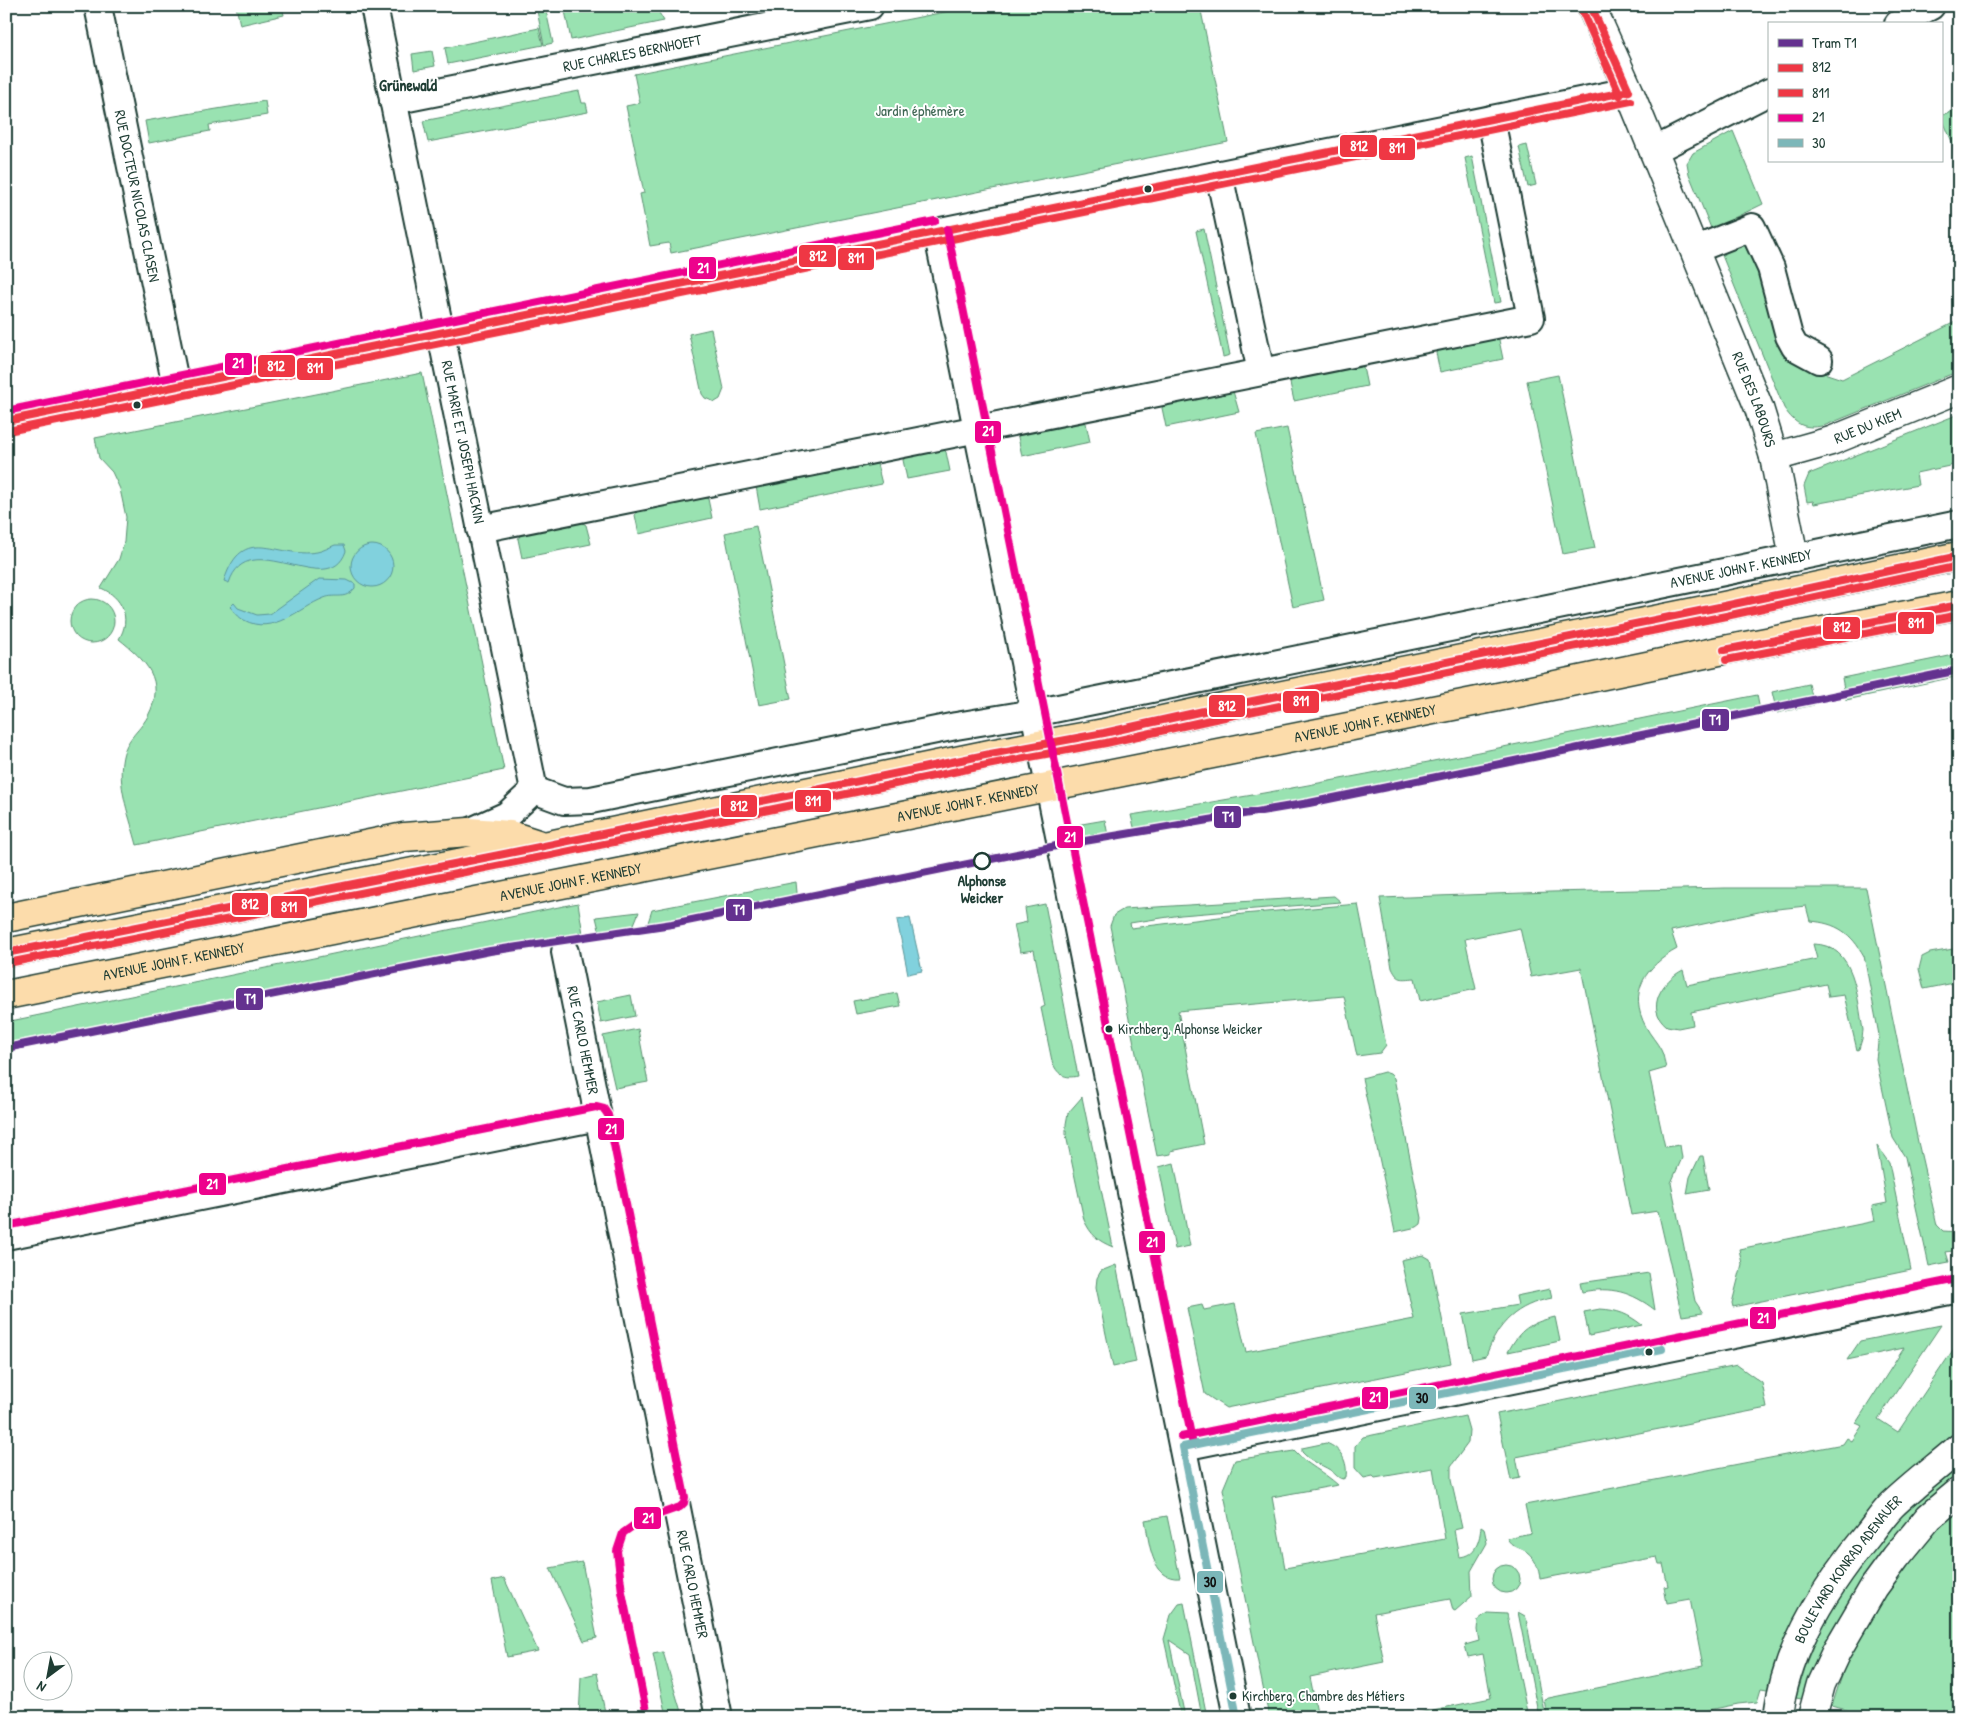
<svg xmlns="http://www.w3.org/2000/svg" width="1965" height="1723" viewBox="0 0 1965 1723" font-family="'Patrick Hand',sans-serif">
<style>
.green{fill:#99e2b1;stroke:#5c9072}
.water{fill:#81d1dd;stroke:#5a9699}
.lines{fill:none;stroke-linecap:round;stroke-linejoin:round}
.street-casing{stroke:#1f3d34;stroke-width:30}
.secondary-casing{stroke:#1f3d34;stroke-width:31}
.primary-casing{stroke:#1f3d34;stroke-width:31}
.highway-casing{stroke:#1f3d34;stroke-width:31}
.street{stroke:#fff;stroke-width:26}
.secondary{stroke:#fff;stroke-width:28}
.primary{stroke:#fcdcab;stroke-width:28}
.highway{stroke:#fcdcab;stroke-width:28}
.bus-1-casing{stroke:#fff;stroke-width:11}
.bus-2-casing{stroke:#fff;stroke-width:11}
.bus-3-casing{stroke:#fff;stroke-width:11}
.bus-4-casing{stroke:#fff;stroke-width:11}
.bus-1{stroke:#ef3744;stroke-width:8}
.bus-2{stroke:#ef3744;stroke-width:8}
.bus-3{stroke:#ed028c;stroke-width:8}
.bus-4{stroke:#7cb7b9;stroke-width:8}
.tram-1-casing{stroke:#fff;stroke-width:11}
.tram-1{stroke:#64318f;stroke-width:8}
.bus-dot{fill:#1f3d34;stroke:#fff;stroke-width:2}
.stop-dot{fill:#fff;stroke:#1f3d34;stroke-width:2.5}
.labels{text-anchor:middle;stroke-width:4;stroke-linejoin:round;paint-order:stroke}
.bus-label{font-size:14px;fill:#1f3d34;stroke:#fff;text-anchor:start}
.street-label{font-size:15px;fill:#1f3d34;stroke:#fff}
.park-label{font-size:15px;fill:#3e6653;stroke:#fff}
.stop-label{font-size:15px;font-weight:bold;fill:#1f3d34;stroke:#fff}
.neighbourhood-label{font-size:16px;font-weight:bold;fill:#1f3d34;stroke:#fff}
.line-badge{stroke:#fff;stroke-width:2}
.badge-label{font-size:14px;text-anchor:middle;font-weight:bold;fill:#fff}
.pale-badge-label{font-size:14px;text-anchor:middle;font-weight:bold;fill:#111}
</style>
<rect width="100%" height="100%" fill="#fff"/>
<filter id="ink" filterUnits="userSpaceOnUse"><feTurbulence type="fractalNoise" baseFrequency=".02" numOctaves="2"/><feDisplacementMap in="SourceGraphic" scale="10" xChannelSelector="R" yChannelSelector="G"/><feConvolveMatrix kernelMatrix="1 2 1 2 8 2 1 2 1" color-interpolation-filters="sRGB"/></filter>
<g filter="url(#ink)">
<path class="green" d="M236 6H282L284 15 240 25Z
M536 6H545L553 43 544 45Z
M564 6H655L664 21 571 40Z
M975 6H1200L1228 142 671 253 669 243 650 246 640 194 644 193 626 106 640 103 634 74Z
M539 28 543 45 448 64 445 48Z
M432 51 435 66 414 70 412 54Z
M579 91 582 103H586L588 112 428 142 423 121Z
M265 101 267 115 209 125 210 131 149 143 145 121Z
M1959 108V158L1941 116Z
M1733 131 1763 204 1734 218 1761 271 1787 356 1800 365 1842 379 1959 320V371L1826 425C1806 430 1796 426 1784 408L1689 174 1687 163 1693 153Z
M1527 145 1536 185 1528 187 1519 147Z
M1472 156 1501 302 1494 303 1465 158Z
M1204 229 1230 355 1223 357 1196 231Z
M711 329 724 389 720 399 715 402 705 398 702 394 689 334Z
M1497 337 1499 340 1503 359 1440 372 1436 353 1438 349Z
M1360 365 1363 367 1367 386 1294 401 1290 383 1292 378Z
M422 373 504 770 137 845C130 818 118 789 122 762 125 738 138 734 148 716 167 680 145 660 119 639 132 618 122 597 101 588L119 559 124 542 126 517 120 489 112 472 99 458 95 438Z
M1558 375 1595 548 1563 554 1527 381Z
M1233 391 1239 412 1166 427 1162 408 1164 404Z
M1959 414V464L1916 473 1918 485 1814 504 1813 501 1807 502 1804 486 1809 474Z
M1083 420 1086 423 1090 442 1022 456 1018 437 1020 433Z
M1287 428 1324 600 1293 607 1256 434Z
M943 449 946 452 950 471 907 479 903 460 905 456Z
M875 461 877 464 882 484 760 509 756 486Z
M705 497 708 499 712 518 639 534 635 515 638 510Z
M580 521 586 525 591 544 522 558 518 539 521 534Z
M756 526 791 699 759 705 725 533Z
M70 621a22 22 0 1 1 44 0a22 22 0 1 1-44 0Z
M1959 654V676L1846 700 1842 678Z
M1809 684 1814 705 1777 713 1772 692Z
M1757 695 1761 715 1285 811 1136 835 1131 815C1341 783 1549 737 1757 695Z
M1105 820 1109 841 1079 847 1076 825Z
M796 882 798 903 645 932 652 910Z
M1725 888H1866L1918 1142 1937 1225 1943 1231 1959 1232V1250L1946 1252 1949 1262 1929 1266 1905 1157 1893 1138 1876 1059 1879 1035 1864 956C1851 933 1837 923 1810 921L1806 906 1768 910 1671 931 1677 949C1646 966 1627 992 1646 1027 1650 1035 1657 1042 1661 1050 1664 1055 1664 1062 1666 1068L1649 1073 1665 1147 1680 1145 1682 1158 1671 1183 1695 1301 1703 1313 1682 1316 1658 1211 1631 1215 1581 968 1531 977 1520 928 1465 939 1476 989 1420 1001 1415 978C1402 979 1398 981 1392 968L1380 898 1551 892Z
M1334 896 1341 902 1181 915 1130 923 1131 928 1243 914 1358 904 1386 1045 1380 1053 1357 1056 1344 996 1178 1011 1204 1144 1171 1151V1154L1157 1156 1110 926 1114 915 1124 909Z
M578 903 584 940 501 953 6 1052V1022Z
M1045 904 1078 1076C1065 1079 1057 1075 1052 1061L1041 1008 1045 1006 1034 950 1020 952 1014 925 1027 922 1025 908Z
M639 912 630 934 601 938 596 917Z
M1813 944C1856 944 1857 998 1863 1030L1862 1039 1859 1049 1857 1050 1844 995 1829 997 1826 984 1691 1012 1693 1025 1678 1028 1667 1026C1644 1008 1663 980 1683 970L1687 985 1817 959Z
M1959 948V982L1924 989 1919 969 1922 957 1930 953Z
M897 993 900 1006 856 1014 853 1001Z
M631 995 635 1016 601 1023 597 1002Z
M638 1029 648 1082 615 1088 603 1036Z
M1384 1072 1390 1074 1394 1078 1422 1218 1421 1224 1417 1227 1395 1232 1362 1078Z
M1082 1097 1113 1247C1098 1241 1091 1235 1084 1220L1066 1135V1124L1068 1113Z
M1877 1146 1889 1163 1911 1270 1733 1307 1732 1303 1742 1264 1739 1249 1875 1221 1872 1206 1887 1203Z
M1700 1156H1703L1709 1190 1687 1194 1690 1177Z
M1174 1163 1190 1246 1175 1249 1159 1167Z
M1423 1255 1430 1259 1451 1363 1226 1408 1205 1394 1187 1308 1202 1305 1204 1310 1235 1304 1246 1352 1414 1319 1401 1260Z
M1116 1265 1136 1362 1113 1367 1096 1287 1097 1278 1101 1271Z
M1649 1273 1655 1310C1632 1292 1611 1286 1582 1292L1580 1283Z
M1550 1289 1552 1298C1516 1305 1498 1323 1486 1356L1472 1359 1463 1314 1518 1305 1516 1296Z
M1600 1309C1618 1310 1628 1314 1642 1325L1589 1336 1584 1312Z
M1555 1317 1560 1341 1508 1352C1520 1329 1530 1323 1555 1317Z
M1941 1325 1878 1419 1898 1432 1959 1341V1435L1883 1498 1849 1535 1821 1573 1796 1620 1773 1691 1761 1689 1757 1702 1738 1704 1676 1717H1547L1544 1699 1703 1666 1690 1599 1667 1603 1664 1587 1668 1586 1663 1564H1659L1657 1557 1540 1579C1539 1569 1535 1558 1527 1552 1520 1547 1511 1547 1507 1538L1531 1533 1525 1505 1843 1444 1847 1438 1852 1441 1862 1426 1856 1423 1904 1348 1847 1360 1860 1341Z
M1737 1365 1762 1383 1767 1408 1516 1457 1520 1478 1511 1480 1497 1414Z
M1465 1416 1469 1430 1468 1443 1451 1466V1480L1462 1528 1454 1530 1459 1557C1476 1556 1480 1540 1481 1526L1484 1528 1487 1543 1471 1571 1472 1596 1455 1611 1453 1610 1450 1599 1374 1613 1384 1662 1310 1677 1318 1717H1269L1223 1489 1235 1460 1294 1451C1307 1465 1324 1472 1338 1485L1272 1497 1285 1568 1445 1539 1433 1468 1375 1478 1373 1476 1364 1478 1355 1468V1446L1363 1437Z
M1326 1443C1341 1448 1348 1462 1346 1477L1343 1479C1337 1478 1335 1473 1330 1470 1320 1464 1310 1461 1302 1452V1448Z
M1959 1464V1477L1945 1488 1807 1700 1796 1698 1805 1668 1824 1622 1837 1597 1895 1519Z
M1959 1506V1717H1849L1850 1711 1832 1706 1846 1662 1881 1597 1938 1526Z
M1167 1516 1180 1578C1151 1581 1149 1540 1145 1520Z
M582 1562 597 1638 584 1641 550 1568Z
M1492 1579a14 14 0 1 1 28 0a14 14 0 1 1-28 0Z
M504 1578 538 1651 507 1657 492 1581Z
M1184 1603 1207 1717H1202L1190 1654 1169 1640 1185 1717H1181L1164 1639 1171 1615 1179 1604Z
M1518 1612 1525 1616 1528 1623 1527 1624 1545 1717H1539Z
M1487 1613 1507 1614 1528 1717H1399L1491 1698 1483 1654 1468 1657 1465 1645 1479 1641 1477 1630 1478 1620Z
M663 1652 682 1715 666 1717 653 1654Z
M597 1673 606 1717H579L581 1677Z"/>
<path class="water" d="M335 545H344L346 551C329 602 248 524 229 583L224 581C243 522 276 559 317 552 323 551 330 547 335 545Z
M351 566a21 21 0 1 1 42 0a21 21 0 1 1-42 0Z
M319 579 347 580 355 584V588C345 601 336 593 324 598 298 608 273 636 244 620 239 618 234 611 230 607L234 603 238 608 257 615 270 614Z
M910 918 922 971 908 974 897 920Z"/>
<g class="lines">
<g class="street-casing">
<g id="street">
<path id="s1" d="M98 6 176 386"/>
<path id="s2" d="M374 6 534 790"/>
<path d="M1898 24 1931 6"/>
<path id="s3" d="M393 101 870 6"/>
<path d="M1653 151 1769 92"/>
<path d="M1219 174 1261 372"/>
<path d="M937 231 1237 1717"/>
<path d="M1694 250 1752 227 1771 268 1789 336 1795 347 1819 360"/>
<path d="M6 421 1629 91"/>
<path d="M480 529 1531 318 1491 119"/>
<path id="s4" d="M534 790 564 801 591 800 956 726 1034 713 1959 524"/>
<path d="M469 832 507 815 534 790"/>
<path id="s5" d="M565 952 719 1717"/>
<path d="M6 1236 598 1117"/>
<path d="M1183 1447 1959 1289"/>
</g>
</g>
<g class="secondary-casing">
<g id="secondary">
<path id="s6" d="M1591 6 1629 91 1759 408 1774 457 1794 557"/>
<path id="s7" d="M1774 457 1831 441 1959 389"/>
<path id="s8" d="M1778 1717C1785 1649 1826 1586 1868 1535 1876 1525 1883 1514 1892 1505 1913 1485 1937 1467 1959 1448"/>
<path d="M1812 1717 1821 1684 1836 1652 1874 1587 1896 1557 1929 1517 1959 1492"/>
</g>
</g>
<g class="primary-casing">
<g id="primary">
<path d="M6 953 544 846 990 754 1104 733 1208 710 1724 606 1959 556"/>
<path id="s9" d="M6 995 1498 697 1719 651 1959 605"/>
</g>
</g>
<g class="highway-casing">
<path id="highway" d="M6 918 404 837 469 832 510 835 544 846"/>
</g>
<use href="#street" class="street"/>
<use href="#secondary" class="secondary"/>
<use href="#primary" class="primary"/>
<use href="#highway" class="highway"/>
<g class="bus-1-casing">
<path id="bus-1" d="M1591 6 1629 91
M6 421 1629 91
M1724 650 1959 605
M6 953 544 846 990 754 1104 733 1208 710 1724 606 1959 556"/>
</g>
<g class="bus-2-casing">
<path id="bus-2" d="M1582 10 1620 95
M8 431 1631 101
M1726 660 1959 615
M8 963 546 856 992 764 1106 743 1210 720 1726 616 1959 566"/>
</g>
<g class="bus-3-casing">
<path id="bus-3" d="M947 229 1193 1445
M6 411 935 221
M6 1226 596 1107 604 1109 608 1115 685 1497 684 1503 680 1507 640 1521 623 1533 617 1551 622 1592 646 1711
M1181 1437 1957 1279"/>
</g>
<g class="bus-4-casing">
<path id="bus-4" d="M1183 1447 1662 1349
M1183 1447 1237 1717"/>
</g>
<use href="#bus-1" class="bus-1"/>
<use href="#bus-2" class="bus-2"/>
<use href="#bus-3" class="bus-3"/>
<use href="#bus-4" class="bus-4"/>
<g class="tram-1-casing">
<path id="tram-1" d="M6 1048 490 951 672 924 1061 845 1309 803 1959 670"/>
</g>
<use href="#tram-1" class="tram-1"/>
</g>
</g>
<g class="bus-dot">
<circle cx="1148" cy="189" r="4.5"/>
<circle cx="137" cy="405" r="4.5"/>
<circle cx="1109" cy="1029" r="4.5"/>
<circle cx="1649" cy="1352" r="4.5"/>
<circle cx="1233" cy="1696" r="4.5"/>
</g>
<circle class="stop-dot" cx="982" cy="861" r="8"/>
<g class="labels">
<g class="bus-label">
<text x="1118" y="1034">Kirchberg, Alphonse Weicker</text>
<text x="1242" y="1701">Kirchberg, Chambre des Métiers</text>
</g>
<g class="street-label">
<text dy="5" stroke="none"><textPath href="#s3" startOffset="244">RUE CHARLES BERNHOEFT</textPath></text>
<text dy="5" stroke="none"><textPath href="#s1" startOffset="194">RUE DOCTEUR NICOLAS CLASEN</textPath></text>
<text dy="5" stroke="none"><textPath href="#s6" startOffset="426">RUE DES LABOURS</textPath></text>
<text dy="5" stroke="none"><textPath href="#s7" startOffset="99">RUE DU KIEM</textPath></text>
<text dy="5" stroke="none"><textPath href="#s2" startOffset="445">RUE MARIE ET JOSEPH HACKIN</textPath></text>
<text dy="5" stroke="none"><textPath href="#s4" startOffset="1232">AVENUE JOHN F. KENNEDY</textPath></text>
<text dy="5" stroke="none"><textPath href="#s9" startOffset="1386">AVENUE JOHN F. KENNEDY</textPath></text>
<text dy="5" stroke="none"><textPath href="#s9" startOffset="981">AVENUE JOHN F. KENNEDY</textPath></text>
<text dy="5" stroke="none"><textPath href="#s9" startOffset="576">AVENUE JOHN F. KENNEDY</textPath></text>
<text dy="5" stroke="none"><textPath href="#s9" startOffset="171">AVENUE JOHN F. KENNEDY</textPath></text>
<text dy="5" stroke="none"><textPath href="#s5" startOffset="90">RUE CARLO HEMMER</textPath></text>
<text dy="5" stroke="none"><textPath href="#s8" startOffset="166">BOULEVARD KONRAD ADENAUER</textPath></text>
<text dy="5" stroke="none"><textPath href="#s5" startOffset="645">RUE CARLO HEMMER</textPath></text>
</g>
<g class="park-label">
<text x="920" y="116">Jardin éphémère</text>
</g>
<g class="stop-label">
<text x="982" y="886">Alphonse<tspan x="982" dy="17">Weicker</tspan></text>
</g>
<g class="neighbourhood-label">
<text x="408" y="91">Grünewald</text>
</g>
</g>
<g class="line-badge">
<rect x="1339" y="134" width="39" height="24" rx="5" fill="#ef3744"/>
<rect x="1378" y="137" width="38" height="24" rx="5" fill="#ef3744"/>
<rect x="798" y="244" width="39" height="24" rx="5" fill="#ef3744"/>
<rect x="837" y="247" width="38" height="24" rx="5" fill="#ef3744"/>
<rect x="688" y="256" width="29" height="24" rx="5" fill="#ed028c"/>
<rect x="224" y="352" width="29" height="24" rx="5" fill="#ed028c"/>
<rect x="257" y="354" width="39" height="24" rx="5" fill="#ef3744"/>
<rect x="296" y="357" width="38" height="24" rx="5" fill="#ef3744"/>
<rect x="974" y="420" width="28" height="24" rx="5" fill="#ed028c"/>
<rect x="1897" y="611" width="38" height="24" rx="5" fill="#ef3744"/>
<rect x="1822" y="616" width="39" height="24" rx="5" fill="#ef3744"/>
<rect x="1282" y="690" width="38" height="24" rx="5" fill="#ef3744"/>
<rect x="1208" y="694" width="38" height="24" rx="5" fill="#ef3744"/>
<rect x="1701" y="708" width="29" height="24" rx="5" fill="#64318f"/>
<rect x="794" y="789" width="38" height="24" rx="5" fill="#ef3744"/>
<rect x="720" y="794" width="38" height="24" rx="5" fill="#ef3744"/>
<rect x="1213" y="805" width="29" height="24" rx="5" fill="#64318f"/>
<rect x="1056" y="825" width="28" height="24" rx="5" fill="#ed028c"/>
<rect x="231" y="892" width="38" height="24" rx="5" fill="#ef3744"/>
<rect x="270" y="895" width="38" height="24" rx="5" fill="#ef3744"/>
<rect x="725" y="898" width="28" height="24" rx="5" fill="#64318f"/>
<rect x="235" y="987" width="29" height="24" rx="5" fill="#64318f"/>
<rect x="597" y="1117" width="28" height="24" rx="5" fill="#ed028c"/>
<rect x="198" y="1172" width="29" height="24" rx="5" fill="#ed028c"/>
<rect x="1138" y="1230" width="28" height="24" rx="5" fill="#ed028c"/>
<rect x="1749" y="1306" width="28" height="24" rx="5" fill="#ed028c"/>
<rect x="1361" y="1386" width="28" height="24" rx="5" fill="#ed028c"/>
<rect x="1408" y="1386" width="29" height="24" rx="5" fill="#7cb7b9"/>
<rect x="633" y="1506" width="29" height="24" rx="5" fill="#ed028c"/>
<rect x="1196" y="1570" width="28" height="24" rx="5" fill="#7cb7b9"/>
</g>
<g class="badge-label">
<text x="1359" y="151">812</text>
<text x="1397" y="153">811</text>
<text x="818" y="261">812</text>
<text x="856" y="263">811</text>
<text x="703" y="273">21</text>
<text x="238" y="368">21</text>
<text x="276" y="371">812</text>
<text x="315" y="373">811</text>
<text x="988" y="436">21</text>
<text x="1916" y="628">811</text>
<text x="1842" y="632">812</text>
<text x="1301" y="706">811</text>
<text x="1227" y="711">812</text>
<text x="1715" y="725">T1</text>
<text x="813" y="806">811</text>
<text x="739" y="811">812</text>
<text x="1228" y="822">T1</text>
<text x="1070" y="842">21</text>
<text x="250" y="909">812</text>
<text x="289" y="912">811</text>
<text x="739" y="915">T1</text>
<text x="250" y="1004">T1</text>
<text x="611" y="1134">21</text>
<text x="212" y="1189">21</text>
<text x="1152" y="1247">21</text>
<text x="1763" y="1323">21</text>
<text x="1375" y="1402">21</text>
<text x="648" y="1523">21</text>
</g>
<g class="pale-badge-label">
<text x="1422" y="1403">30</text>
<text x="1210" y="1587">30</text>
</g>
<rect width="1965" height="1723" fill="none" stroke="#fff" stroke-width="25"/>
<rect x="12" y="12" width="1940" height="1698" fill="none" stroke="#1f3d34" stroke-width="2" filter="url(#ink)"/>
<rect x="1768" y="22" width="175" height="140" fill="#ffffff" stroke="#a5b1ae"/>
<rect x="1778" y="39" width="25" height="8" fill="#64318f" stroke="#a5b1ae"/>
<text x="1812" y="48" font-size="15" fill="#1f3d34">Tram T1</text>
<rect x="1778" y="64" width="25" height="8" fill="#ef3744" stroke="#a5b1ae"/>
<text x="1812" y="72" font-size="15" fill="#1f3d34">812</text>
<rect x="1778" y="89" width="25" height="8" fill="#ef3744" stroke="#a5b1ae"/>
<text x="1812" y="98" font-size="15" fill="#1f3d34">811</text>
<rect x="1778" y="114" width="25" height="8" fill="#ed028c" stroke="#a5b1ae"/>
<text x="1812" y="122" font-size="15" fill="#1f3d34">21</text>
<rect x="1778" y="139" width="25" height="8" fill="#7cb7b9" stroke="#a5b1ae"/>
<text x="1812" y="148" font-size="15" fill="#1f3d34">30</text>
<g transform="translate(48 1676) rotate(212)"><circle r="24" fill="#ffffff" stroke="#a5b1ae"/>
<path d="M0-4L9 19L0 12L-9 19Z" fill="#1f3d34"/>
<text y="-8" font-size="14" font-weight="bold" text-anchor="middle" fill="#1f3d34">N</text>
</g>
</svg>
